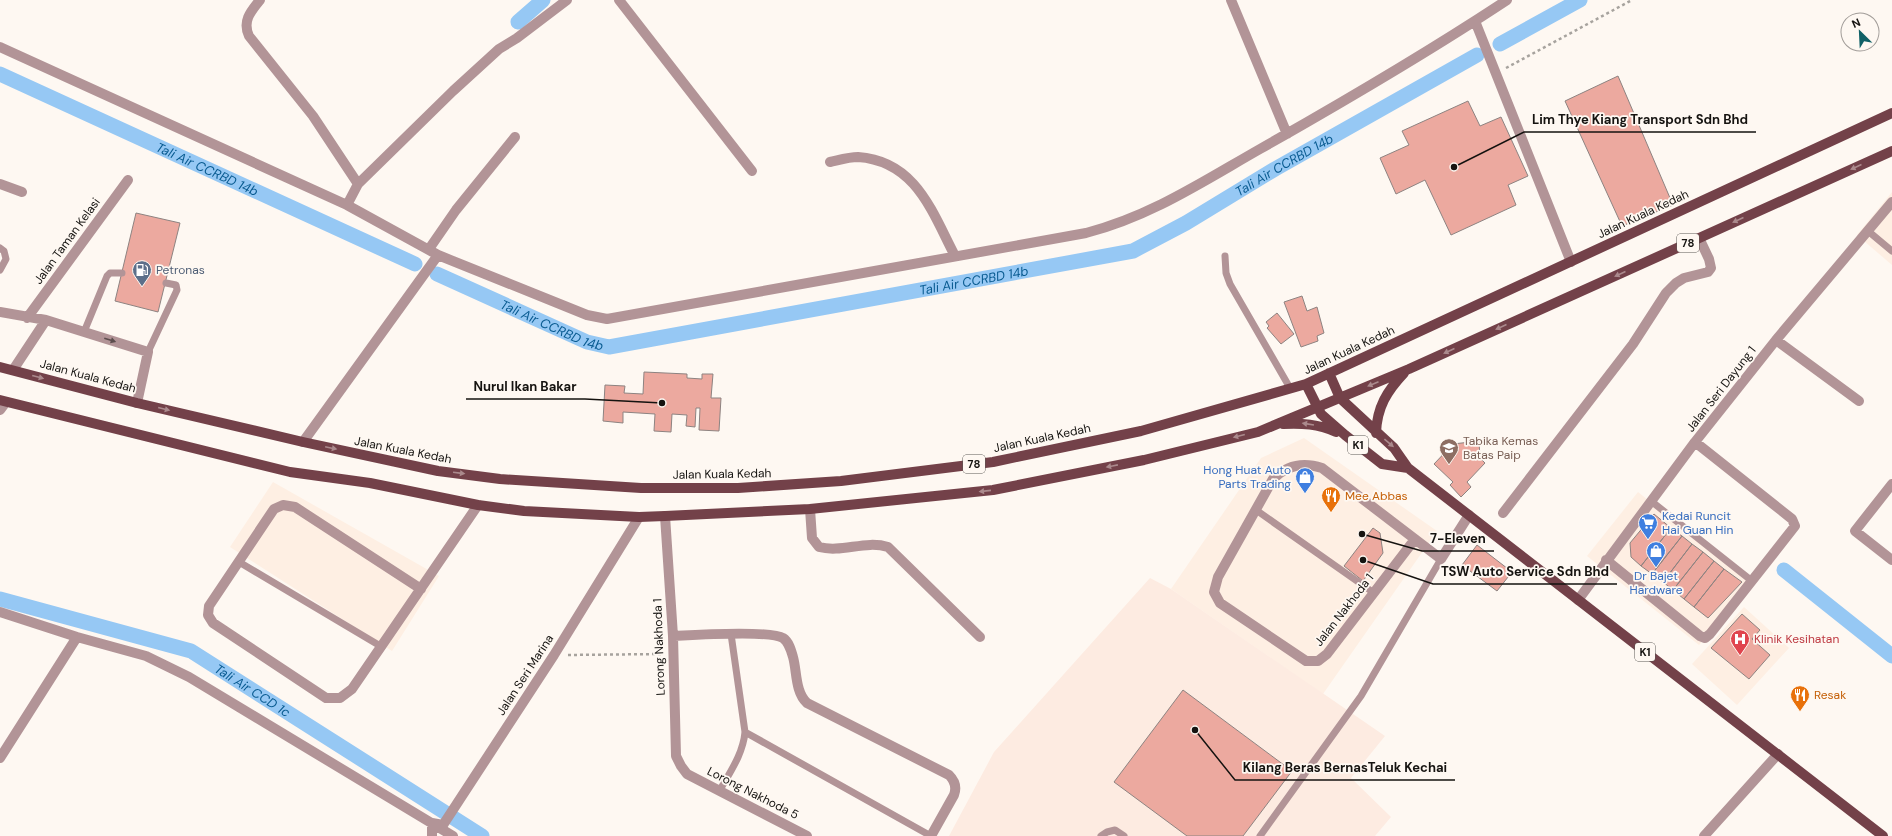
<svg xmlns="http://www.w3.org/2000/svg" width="1892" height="836" viewBox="0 0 1892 836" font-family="'DM Sans',sans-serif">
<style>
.built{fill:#feefe3}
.industrial{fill:#fdebe1}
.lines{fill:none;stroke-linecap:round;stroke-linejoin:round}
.canal{stroke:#96c8f4;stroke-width:15}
.building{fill:#eca99f;stroke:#8d8381}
.path{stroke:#a7a39e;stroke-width:2.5;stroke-dasharray:3 3;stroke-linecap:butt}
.service{stroke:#b29497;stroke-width:7}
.minor{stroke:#b29497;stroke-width:10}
.primary{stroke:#734149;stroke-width:10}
.oneway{fill:#ab8a8d}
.oneway2{fill:#5c4d4d}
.labels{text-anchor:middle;stroke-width:3.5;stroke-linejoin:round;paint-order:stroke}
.shield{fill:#fef8f2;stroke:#5b5854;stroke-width:1}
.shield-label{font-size:11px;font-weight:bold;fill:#151310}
.street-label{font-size:12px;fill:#151310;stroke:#fef8f2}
.service-label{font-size:12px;fill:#4e5e75;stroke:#fef8f2;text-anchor:start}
.education-label{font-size:12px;fill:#785e54;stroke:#fef8f2;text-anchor:start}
.shop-label{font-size:12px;fill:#366cbe;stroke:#fef8f2;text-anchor:end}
.food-label{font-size:12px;fill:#c56008;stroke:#fef8f2;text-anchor:start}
.health-label{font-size:12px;fill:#be3a42;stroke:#fef8f2;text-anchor:start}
.water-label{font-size:13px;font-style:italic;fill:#095b91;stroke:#fef8f2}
.leader{fill:none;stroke:#151310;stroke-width:1.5}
.callout-dot{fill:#151310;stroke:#fef8f2;stroke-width:1.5}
.callout-label{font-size:13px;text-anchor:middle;font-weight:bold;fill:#151310;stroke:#fef8f2;stroke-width:3.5;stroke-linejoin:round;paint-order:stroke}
</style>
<rect width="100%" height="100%" fill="#fef8f2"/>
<path class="built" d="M1892 192V265L1857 235Z
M1304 438 1437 531 1323 694 1171 589 1261 458Z
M273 482 439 576 392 651 230 547Z
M1638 492 1754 585 1699 645 1587 556Z
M1744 607 1789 648 1737 705 1692 664Z"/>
<path class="industrial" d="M1150 578 1171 589 1385 736 1351 778 1391 817 1375 836H949L994 752Z"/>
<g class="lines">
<g class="canal">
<path d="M518 22 543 0"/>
<path d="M1500 44 1580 0"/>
<path id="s1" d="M0 74 415 264"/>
<path id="s2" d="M437 274 587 342 609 347 1133 251 1186 223 1275 169 1477 55"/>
<path d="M1784 570 1892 656"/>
<path id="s3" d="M0 599 191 651 482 836"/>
</g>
</g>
<path class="building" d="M1618 76 1673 205 1622 226 1565 101Z
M1468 101 1480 126 1501 117 1528 176 1508 185 1516 205 1451 235 1425 180 1396 194 1380 158 1409 145 1402 131Z
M136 213 180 223 158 312 115 301Z
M1302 296 1307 311 1317 307 1324 333 1317 336 1318 341 1301 347 1284 302Z
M1277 313 1294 334 1281 344 1267 328 1269 326 1266 322Z
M644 372 687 374V378L702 379V374H713L711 398H721L719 431 699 430 700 408H696L695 427 686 426 687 415 672 414 671 432 654 431 655 414 623 412V423L603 421 605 385 625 386 624 393 643 394Z
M1479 441 1480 458 1485 463 1467 482 1471 487 1461 497 1450 485 1453 482 1434 464 1453 444Z
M1654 514 1671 528 1641 566 1631 557 1630 543Z
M1373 528 1380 533 1383 553 1363 581 1344 566Z
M1671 528 1682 536 1652 574 1641 566Z
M1682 536 1692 544 1663 582 1652 574Z
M1692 544 1703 552 1673 590 1663 582Z
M1477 545 1512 572 1497 591 1462 565Z
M1703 552 1714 561 1684 599 1673 590Z
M1714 561 1724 569 1694 607 1684 599Z
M1724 569 1742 582 1708 618 1694 607Z
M1742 614 1760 630 1752 639 1770 655 1749 679 1711 648Z
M1183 690 1292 771 1243 836H1187L1114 782Z"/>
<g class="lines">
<path class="path" d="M1506 68 1632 0
M568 655 663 654"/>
<path class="service" d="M1868 231 1892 251
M0 248 4 251 6 259 0 270
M1225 256 1226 273 1230 284 1290 388
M84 332 107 276 110 273H122
M148 352 177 290 176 285 166 283
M1651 501 1752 581
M1256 510 1374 593
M239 562 382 647
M745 732 931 836
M720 790C730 772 743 754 745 732L731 634
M1101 836 1107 832 1115 830 1124 836
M1260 836 1361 696 1441 559"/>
<path class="minor" d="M260 0C251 11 242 21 249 36L313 116 358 184
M619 0 752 171
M1231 0 1287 134
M1475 21 1571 262
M0 47 347 205 438 255 587 315 607 319 1086 233C1151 216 1202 182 1260 149 1343 102 1427 53 1507 0
M830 162C839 160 849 157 858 157 916 161 932 212 955 256
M0 184 22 192
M347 205 358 184 453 91 499 49 517 38 567 0
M429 249 456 210 515 137
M0 312 46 320 148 352 137 403
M27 318 128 180
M1776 340 1859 401
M13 370 46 320
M0 410 6 402
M303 442 438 255
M1892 484 1855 531 1892 560
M810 509 812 538 819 547C842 553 865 540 888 547L980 637
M1503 513 1633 344 1666 293 1676 283 1684 278 1708 272 1711 268 1709 259 1699 238
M665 516 673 636 676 756 681 766 687 774 807 836
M1415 539 1327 654 1318 661H1306L1220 603 1214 592 1218 577 1273 479C1287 465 1304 462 1322 468L1441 559 1469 515
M1606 560 1700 636 1705 638 1710 634 1795 526 1792 519 1695 442
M421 589 295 507 283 505 274 509 209 606 208 615 213 623 326 698H340L352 689 478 505
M1578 600 1695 442 1776 340 1892 202
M0 612 77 637 146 656 189 677 453 836
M673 636C692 635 770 630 783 638 789 642 791 650 793 657 797 671 795 692 807 703L949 775C955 781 957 787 954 795L931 836
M0 758 77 637
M432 836V823L443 825 554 655 639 517
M1704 836 1778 754"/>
<path class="primary" d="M0 367 137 403 303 442 438 471 500 479 641 488H738L841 481 993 462 1141 431 1306 384 1892 113
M1329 373 1340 398 1394 448 1408 468 1883 836
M1306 384 1321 414 1345 435 1382 464 1408 468
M0 400 290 472 370 483 478 505 524 511 639 517 665 516 810 509 993 490 1144 460 1258 432 1409 369 1892 151
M1283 424C1302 423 1318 424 1336 432
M1376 433C1377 407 1387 391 1404 373"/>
</g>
<defs><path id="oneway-solid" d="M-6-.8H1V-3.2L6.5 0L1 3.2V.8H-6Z"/></defs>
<g class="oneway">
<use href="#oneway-solid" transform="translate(1856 167) rotate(156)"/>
<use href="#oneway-solid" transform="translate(1738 220) rotate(156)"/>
<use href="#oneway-solid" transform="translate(1620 274) rotate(156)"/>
<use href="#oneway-solid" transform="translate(1501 327) rotate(156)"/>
<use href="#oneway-solid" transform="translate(1449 351) rotate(156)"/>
<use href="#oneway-solid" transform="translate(38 377) rotate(15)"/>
<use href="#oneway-solid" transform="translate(1373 384) rotate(157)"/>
<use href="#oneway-solid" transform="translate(164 409) rotate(14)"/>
<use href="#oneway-solid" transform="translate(1308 424) rotate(-171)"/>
<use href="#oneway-solid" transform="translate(1239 436) rotate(166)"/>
<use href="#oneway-solid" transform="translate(1389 443) rotate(40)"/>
<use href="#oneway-solid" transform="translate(331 448) rotate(12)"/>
<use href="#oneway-solid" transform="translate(1112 466) rotate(169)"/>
<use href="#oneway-solid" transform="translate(459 473) rotate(7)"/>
<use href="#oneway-solid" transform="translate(985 491) rotate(174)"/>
</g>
<use class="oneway2" href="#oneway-solid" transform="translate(110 340) rotate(17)"/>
<defs>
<g id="fuel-pin" transform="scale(1)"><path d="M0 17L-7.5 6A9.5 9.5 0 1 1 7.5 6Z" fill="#5c6f8a" stroke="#fef8f2"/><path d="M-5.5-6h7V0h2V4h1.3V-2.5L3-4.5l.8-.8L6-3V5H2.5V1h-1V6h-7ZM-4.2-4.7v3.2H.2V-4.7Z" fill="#fff"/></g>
<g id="school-pin" transform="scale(1)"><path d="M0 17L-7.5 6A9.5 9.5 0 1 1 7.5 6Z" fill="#8d6e63" stroke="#fef8f2"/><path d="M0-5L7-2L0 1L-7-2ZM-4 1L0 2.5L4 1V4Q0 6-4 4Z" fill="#fff"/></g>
<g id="shop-pin" transform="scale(1)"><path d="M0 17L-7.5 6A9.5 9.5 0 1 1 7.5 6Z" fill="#3f7fe0" stroke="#fef8f2"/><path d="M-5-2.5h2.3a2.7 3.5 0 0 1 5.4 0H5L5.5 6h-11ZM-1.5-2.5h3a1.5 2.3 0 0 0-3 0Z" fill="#fff"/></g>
<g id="restaurant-pin" transform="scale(1)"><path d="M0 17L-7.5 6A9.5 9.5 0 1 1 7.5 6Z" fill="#e8710a" stroke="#fef8f2"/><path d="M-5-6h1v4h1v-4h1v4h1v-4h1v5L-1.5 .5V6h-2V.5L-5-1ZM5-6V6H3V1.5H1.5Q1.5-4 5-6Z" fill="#fff"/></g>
<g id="supermarket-pin" transform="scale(1)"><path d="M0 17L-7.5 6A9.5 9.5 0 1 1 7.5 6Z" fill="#3f7fe0" stroke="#fef8f2"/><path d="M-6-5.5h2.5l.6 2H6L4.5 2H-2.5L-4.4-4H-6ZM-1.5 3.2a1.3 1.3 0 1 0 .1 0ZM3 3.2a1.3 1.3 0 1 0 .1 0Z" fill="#fff"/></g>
<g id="hospital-pin" transform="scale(1)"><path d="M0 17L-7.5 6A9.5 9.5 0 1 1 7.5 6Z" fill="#e0444e" stroke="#fef8f2"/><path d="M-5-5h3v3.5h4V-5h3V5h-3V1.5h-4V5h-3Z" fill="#fff"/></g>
</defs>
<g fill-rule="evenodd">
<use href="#fuel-pin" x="142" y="270"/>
<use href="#school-pin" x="1449" y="448"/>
<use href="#shop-pin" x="1305" y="477"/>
<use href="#restaurant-pin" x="1331" y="496"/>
<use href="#supermarket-pin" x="1648" y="523"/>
<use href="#shop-pin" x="1656" y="551"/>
<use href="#hospital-pin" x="1740" y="639"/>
<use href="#restaurant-pin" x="1800" y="695"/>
</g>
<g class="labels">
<g class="shield">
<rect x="1677" y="234" width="22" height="18" rx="3"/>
<rect x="1348" y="436" width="20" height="18" rx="3"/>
<rect x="963" y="455" width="22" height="18" rx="3"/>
<rect x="1635" y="643" width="20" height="18" rx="3"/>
</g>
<g class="shield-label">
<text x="1688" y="247">78</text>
<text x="1358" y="449">K1</text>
<text x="974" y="468">78</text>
<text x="1645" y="656">K1</text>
</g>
<g class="street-label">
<text transform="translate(1643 214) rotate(-25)" y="4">Jalan Kuala Kedah</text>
<text transform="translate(67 241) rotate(-54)" y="4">Jalan Taman Kelasi</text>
<text transform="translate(1349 350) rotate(-25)" y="4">Jalan Kuala Kedah</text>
<text transform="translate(88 376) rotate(15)" y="4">Jalan Kuala Kedah</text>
<text transform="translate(1721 389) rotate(-52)" y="4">Jalan Seri Dayung 1</text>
<text transform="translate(1042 438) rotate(-12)" y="4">Jalan Kuala Kedah</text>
<text transform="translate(403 450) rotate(11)" y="4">Jalan Kuala Kedah</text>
<text transform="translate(722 474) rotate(-1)" y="4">Jalan Kuala Kedah</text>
<text transform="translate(1344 610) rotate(-52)" y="4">Jalan Nakhoda 1</text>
<text transform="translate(659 647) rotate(-92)" y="4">Lorong Nakhoda 1</text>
<text transform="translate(525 675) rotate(-57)" y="4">Jalan Seri Marina</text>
<text transform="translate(753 793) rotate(27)" y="4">Lorong Nakhoda 5</text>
</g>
<g class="service-label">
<text x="156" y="274">Petronas</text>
</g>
<g class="education-label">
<text x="1463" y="445">Tabika Kemas<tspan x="1463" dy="14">Batas Paip</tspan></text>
</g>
<g class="shop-label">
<text x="1291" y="474">Hong Huat Auto<tspan x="1291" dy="14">Parts Trading</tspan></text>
<text x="1662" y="520" text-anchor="start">Kedai Runcit<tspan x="1662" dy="14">Hai Guan Hin</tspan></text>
<text x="1656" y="580" text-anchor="middle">Dr Bajet<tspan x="1656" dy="14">Hardware</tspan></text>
</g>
<g class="food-label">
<text x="1345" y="500">Mee Abbas</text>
<text x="1814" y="699">Resak</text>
</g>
<g class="health-label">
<text x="1754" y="643">Klinik Kesihatan</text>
</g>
<g class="water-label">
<text dy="5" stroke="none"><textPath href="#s2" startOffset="894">Tali Air CCRBD 14b</textPath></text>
<text dy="5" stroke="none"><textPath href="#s1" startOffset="228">Tali Air CCRBD 14b</textPath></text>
<text dy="5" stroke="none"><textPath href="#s2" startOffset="558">Tali Air CCRBD 14b</textPath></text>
<text dy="5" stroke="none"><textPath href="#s2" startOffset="126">Tali Air CCRBD 14b</textPath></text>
<text dy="5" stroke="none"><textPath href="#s3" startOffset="271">Tali Air CCD 1c</textPath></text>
</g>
</g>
<path class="leader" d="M1454 167L1524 132H1756M662 403L585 399H466M1362 534L1422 551H1494M1363 560L1433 584H1617M1195 730L1235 780H1455"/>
<g class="callout-dot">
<circle cx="1454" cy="167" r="4"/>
<circle cx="662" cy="403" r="4"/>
<circle cx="1362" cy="534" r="4"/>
<circle cx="1363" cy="560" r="4"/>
<circle cx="1195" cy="730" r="4"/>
</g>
<g class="callout-label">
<text x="1640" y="124">Lim Thye Kiang Transport Sdn Bhd</text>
<text x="525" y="391">Nurul Ikan Bakar</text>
<text x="1458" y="543">7-Eleven</text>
<text x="1525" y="576">TSW Auto Service Sdn Bhd</text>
<text x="1345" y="772">Kilang Beras BernasTeluk Kechai</text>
</g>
<g transform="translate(1860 32) rotate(336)"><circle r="19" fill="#fef8f2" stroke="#a19c98"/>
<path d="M0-3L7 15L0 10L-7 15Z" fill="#106167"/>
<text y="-6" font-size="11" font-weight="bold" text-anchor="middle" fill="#151310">N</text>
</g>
</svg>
